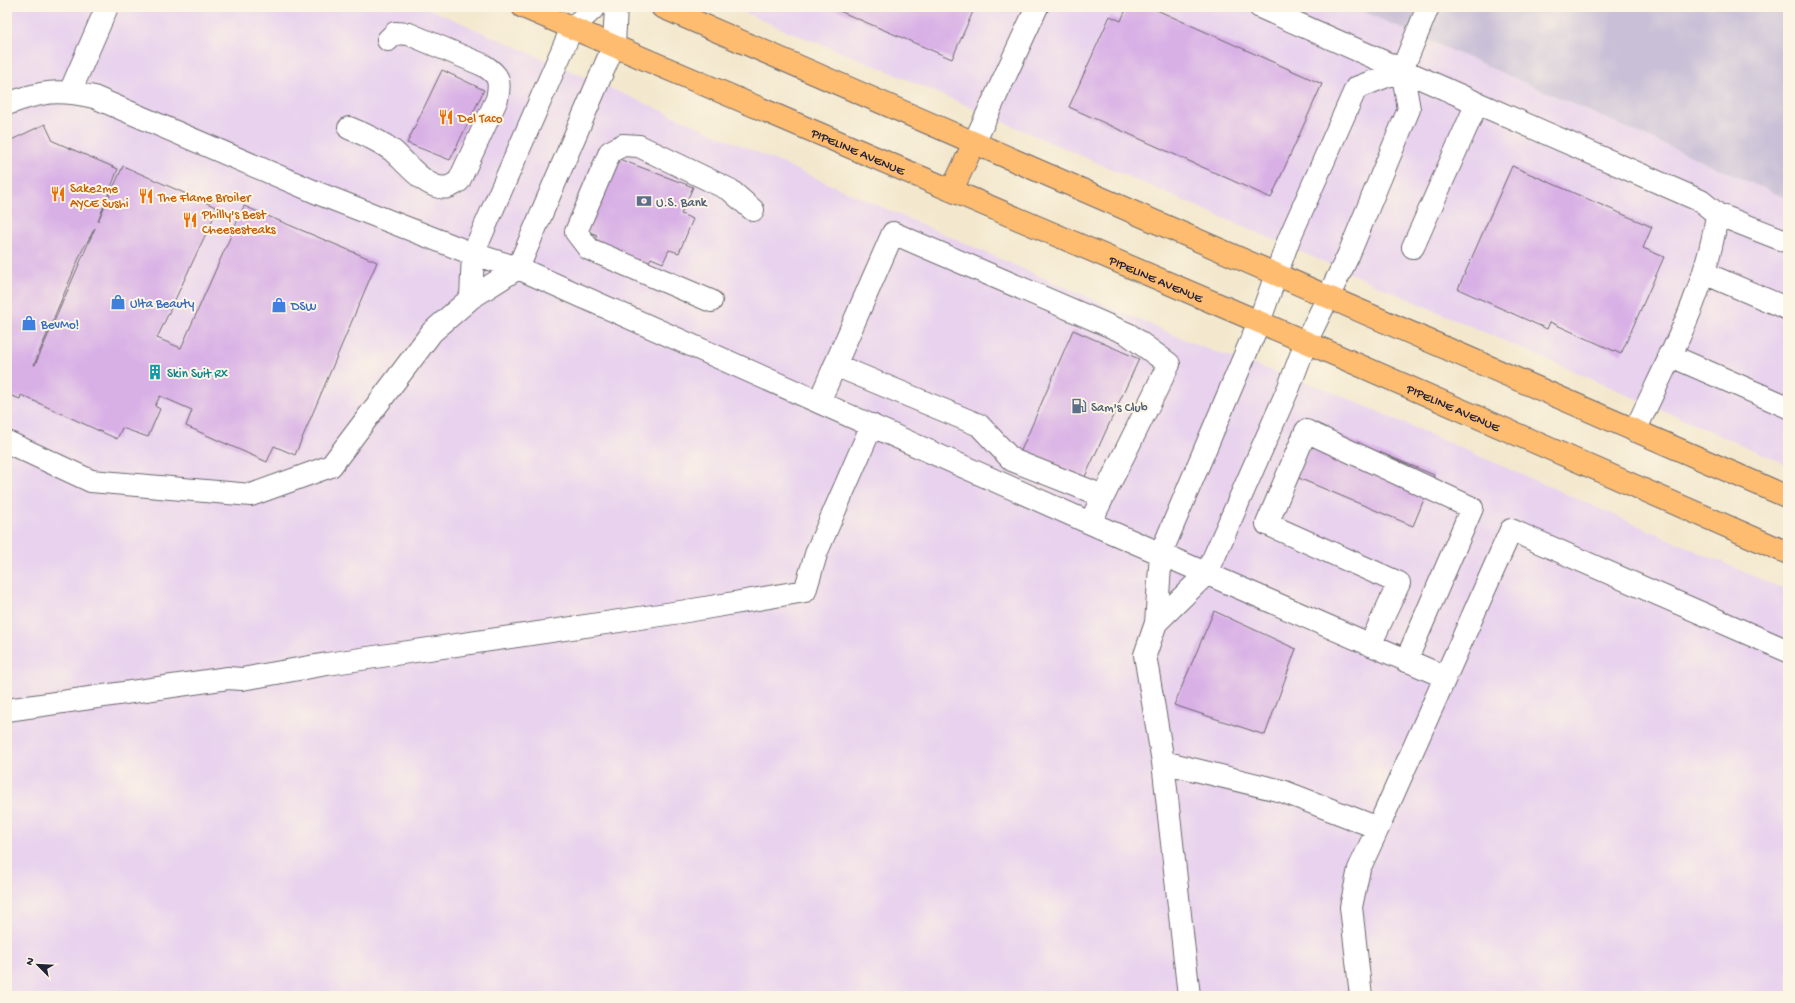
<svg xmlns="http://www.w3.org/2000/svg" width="1795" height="1003" viewBox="0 0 1795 1003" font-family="'Gochi Hand',sans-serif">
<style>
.built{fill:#e8d2ee}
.industrial{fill:#c9bfd7}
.building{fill:#d8b0e6;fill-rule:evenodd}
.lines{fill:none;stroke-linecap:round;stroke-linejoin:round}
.minor-casing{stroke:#6b676e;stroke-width:24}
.major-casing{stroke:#6b676e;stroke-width:24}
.minor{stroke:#fff;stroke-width:22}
.major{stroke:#fdbc70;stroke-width:22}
.labels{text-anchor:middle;stroke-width:4;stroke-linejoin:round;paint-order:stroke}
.food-label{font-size:13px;fill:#c56008;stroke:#fcf5e5;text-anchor:start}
.street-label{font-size:13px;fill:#22223b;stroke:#fcf5e5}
.service-label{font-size:13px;fill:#4e5e75;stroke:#fcf5e5;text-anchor:start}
.shop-label{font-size:13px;fill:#366cbe;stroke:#fcf5e5;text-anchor:start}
.culture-label{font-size:13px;fill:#0d838f;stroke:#fcf5e5;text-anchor:start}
</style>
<rect width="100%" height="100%" fill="#fcf5e5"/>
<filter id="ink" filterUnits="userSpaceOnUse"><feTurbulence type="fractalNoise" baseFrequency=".025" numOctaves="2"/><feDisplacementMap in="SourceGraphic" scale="8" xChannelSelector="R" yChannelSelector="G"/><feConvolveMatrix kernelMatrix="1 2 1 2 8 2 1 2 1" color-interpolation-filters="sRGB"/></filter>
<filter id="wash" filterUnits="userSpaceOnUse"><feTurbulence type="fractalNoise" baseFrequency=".012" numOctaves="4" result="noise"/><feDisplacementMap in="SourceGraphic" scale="16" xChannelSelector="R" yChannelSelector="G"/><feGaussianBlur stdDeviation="0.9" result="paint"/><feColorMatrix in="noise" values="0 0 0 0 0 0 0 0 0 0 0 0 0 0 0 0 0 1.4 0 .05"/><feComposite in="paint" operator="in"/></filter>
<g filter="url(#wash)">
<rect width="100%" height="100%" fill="#f3e8cd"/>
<path class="built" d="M7 7H425L1204 348 1326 389 1788 591V996H7Z
M732 7H1353L1788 199V465L867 62 787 31Z"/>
<path class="industrial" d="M1353 7H1788V199Z"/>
<g id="blocks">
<path class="building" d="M830 7H975L952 59Z
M1127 7H1150L1322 84 1271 198 1069 107 1110 16 1121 21Z
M442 70 484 90 450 160 407 143Z
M45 124 53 141 118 169 98 221 123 166 218 208 157 338 181 348 244 206 377 262 295 455 274 446 267 462 186 426 192 410 160 396 155 406 160 409 148 437 122 428 117 439 21 395 20 399 7 394V142ZM95 228 35 365H34L82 251Z
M619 159 693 187 681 214 693 219 679 253 669 250 663 263 651 258 648 264 594 243 597 235 587 231Z
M1512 166 1652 227 1643 248 1664 257 1621 354 1550 322 1547 329 1458 289Z
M1073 330 1139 359 1083 481 1020 453Z
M1317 426 1434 475 1413 526 1296 477Z
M1214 611 1296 649 1265 735 1174 705Z"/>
</g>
</g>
<g filter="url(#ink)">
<use href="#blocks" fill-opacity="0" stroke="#6b676e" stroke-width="1"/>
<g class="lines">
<g class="minor-casing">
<path id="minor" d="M1260 7 1477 103 1413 247
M70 92 107 7
M1477 103 1701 201 1717 214C1707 291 1667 361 1635 431
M7 104C42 91 58 89 94 97L320 194 473 254 518 268 1090 523 1445 677
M349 128C364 134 380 141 393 151 406 162 428 192 448 187 452 186 456 183 459 181L497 99C501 80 499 75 483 65L409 34 395 33 388 40
M974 143 1037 7
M1717 214 1788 242
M1704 273 1788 309
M471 298 473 254 572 28 595 7
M711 301 589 249 576 232 610 152 623 145 639 146 730 190 753 210
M1669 355 1788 407
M835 365 979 425 1012 460 1103 496
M819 402 893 233 1128 334 1169 364 1090 523
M7 442 91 481 251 495 331 466 432 332 471 298 518 268 614 45 616 7
M1156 623 1207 573 1289 387 1306 342 1348 256 1409 109 1402 70 1428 7
M1370 645 1399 583 1267 524 1306 431 1472 508 1406 661
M7 710 228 678 242 679 327 664 687 611 805 591 817 551 872 425
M1163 762 1282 791 1378 828 1511 530 1788 651
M1189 996 1163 762 1145 655 1156 623 1161 553 1259 322 1289 239 1356 88 1402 70
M1361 996 1351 907 1359 869 1378 828"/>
</g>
<g class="major-casing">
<g id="major">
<path id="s1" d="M523 7 1306 342 1788 553"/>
<path d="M662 7 1788 497"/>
<path d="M952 190 974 143"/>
</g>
</g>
<use href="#minor" class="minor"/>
<use href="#major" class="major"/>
</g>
</g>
<defs>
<g id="restaurant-bare" transform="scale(1.2)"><path d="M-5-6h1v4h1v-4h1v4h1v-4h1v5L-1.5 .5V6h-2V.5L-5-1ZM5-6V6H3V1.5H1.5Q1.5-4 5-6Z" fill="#e8710a" stroke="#fcf5e5" stroke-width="2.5" paint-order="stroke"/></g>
<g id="bank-bare" transform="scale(1.2)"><path d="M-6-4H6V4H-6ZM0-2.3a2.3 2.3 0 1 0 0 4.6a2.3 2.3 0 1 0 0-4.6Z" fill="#5c6f8a" stroke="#fcf5e5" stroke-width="2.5" paint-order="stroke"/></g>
<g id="shop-bare" transform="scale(1.2)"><path d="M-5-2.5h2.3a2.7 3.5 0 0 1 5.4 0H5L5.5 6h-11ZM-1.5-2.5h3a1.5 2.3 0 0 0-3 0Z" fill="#3f7fe0" stroke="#fcf5e5" stroke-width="2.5" paint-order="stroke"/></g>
<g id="building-bare" transform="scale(1.2)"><path d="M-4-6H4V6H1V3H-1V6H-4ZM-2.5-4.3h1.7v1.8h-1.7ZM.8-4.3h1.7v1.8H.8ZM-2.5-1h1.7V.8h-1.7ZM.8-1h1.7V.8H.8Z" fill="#0f9aa8" stroke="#fcf5e5" stroke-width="2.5" paint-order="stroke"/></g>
<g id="fuel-bare" transform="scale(1.2)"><path d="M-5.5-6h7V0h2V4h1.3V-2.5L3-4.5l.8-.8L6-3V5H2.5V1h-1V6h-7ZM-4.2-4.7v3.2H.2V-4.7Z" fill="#5c6f8a" stroke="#fcf5e5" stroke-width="2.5" paint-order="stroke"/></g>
</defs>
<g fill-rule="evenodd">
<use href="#restaurant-bare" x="446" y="117"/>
<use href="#restaurant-bare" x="58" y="194"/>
<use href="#restaurant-bare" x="146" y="196"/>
<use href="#bank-bare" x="644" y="201"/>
<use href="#restaurant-bare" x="190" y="220"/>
<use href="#shop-bare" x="118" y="302"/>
<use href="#shop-bare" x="279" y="305"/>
<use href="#shop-bare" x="29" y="323"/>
<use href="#building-bare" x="155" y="372"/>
<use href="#fuel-bare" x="1079" y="406"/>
</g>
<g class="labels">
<g class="food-label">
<text x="458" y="122">Del Taco</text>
<text x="70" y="192">Sake2me<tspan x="70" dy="15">AYCE Sushi</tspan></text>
<text x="158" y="201">The Flame Broiler</text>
<text x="202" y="218">Philly's Best<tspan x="202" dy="15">Cheesesteaks</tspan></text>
</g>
<g class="street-label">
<text dy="5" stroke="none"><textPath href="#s1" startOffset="365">PIPELINE AVENUE</textPath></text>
<text dy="5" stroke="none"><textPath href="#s1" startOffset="689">PIPELINE AVENUE</textPath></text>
<text dy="5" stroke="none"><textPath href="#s1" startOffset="1013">PIPELINE AVENUE</textPath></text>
</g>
<g class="service-label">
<text x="656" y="206">U.S. Bank</text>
<text x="1091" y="411">Sam's Club</text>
</g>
<g class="shop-label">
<text x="130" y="307">Ulta Beauty</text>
<text x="291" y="310">DSW</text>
<text x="41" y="328">BevMo!</text>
</g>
<g class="culture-label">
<text x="167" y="377">Skin Suit Rx</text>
</g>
</g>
<rect width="1795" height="1003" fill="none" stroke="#fcf5e5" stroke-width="24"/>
<g transform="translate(38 965) rotate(294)" stroke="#fcf5e5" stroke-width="3" paint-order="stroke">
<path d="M0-3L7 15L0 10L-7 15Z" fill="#22223b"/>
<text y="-6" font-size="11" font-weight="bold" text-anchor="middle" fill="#22223b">N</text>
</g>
</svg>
